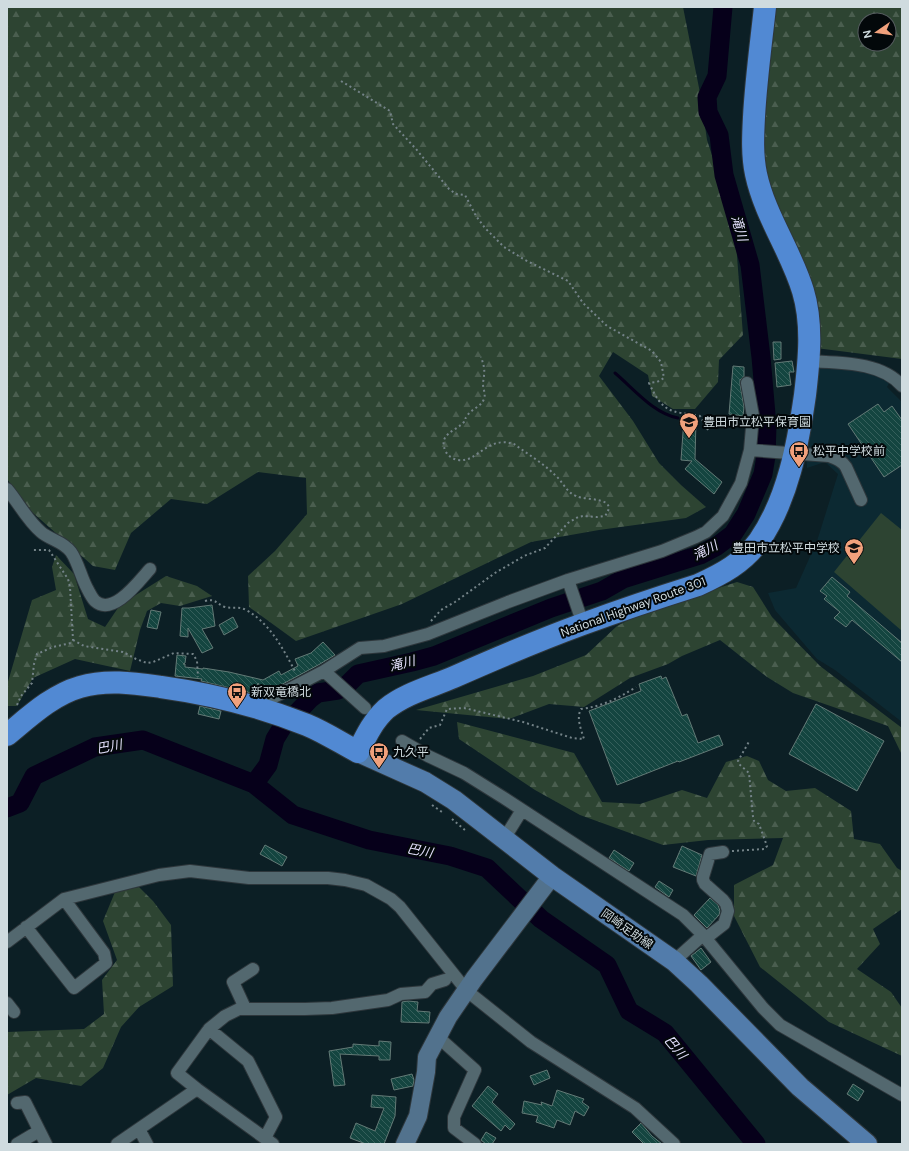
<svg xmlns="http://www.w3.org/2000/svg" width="909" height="1151" viewBox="0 0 909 1151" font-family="'DM Sans','Noto Sans JP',sans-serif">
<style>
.built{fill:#0c2932}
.grass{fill:#2d4432}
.forest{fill:url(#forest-firs);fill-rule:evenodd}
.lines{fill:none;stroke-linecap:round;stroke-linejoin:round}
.stream{stroke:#06001a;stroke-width:3}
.river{stroke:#06001a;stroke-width:19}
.building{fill:url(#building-back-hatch);stroke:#637a76}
.street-casing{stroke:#2e373c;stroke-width:14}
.secondary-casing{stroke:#2e373c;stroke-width:20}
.primary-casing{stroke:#2e373c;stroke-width:22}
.highway-casing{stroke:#2e373c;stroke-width:24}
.path{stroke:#748388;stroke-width:2;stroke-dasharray:2 3;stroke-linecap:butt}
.street{stroke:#53686f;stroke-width:12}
.secondary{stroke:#52728d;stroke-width:18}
.primary{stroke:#527cab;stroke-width:20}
.highway{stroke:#5189d3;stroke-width:22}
.labels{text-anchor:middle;stroke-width:4;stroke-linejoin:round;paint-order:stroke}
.poi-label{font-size:12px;fill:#cfdbdf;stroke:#03080a;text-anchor:start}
.street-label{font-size:12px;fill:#cfdbdf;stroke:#03080a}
.water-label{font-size:13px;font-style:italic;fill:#e4e1fd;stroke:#03080a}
</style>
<defs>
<pattern id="forest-firs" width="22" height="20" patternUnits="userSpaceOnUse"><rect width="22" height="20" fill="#2d4432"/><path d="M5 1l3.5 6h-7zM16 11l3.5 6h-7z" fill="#4a5e4f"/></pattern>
<pattern id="building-back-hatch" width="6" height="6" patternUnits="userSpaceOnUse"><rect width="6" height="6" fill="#144540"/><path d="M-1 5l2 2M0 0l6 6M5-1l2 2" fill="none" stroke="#355f5b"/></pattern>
</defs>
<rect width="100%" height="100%" fill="#0c1f25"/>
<path class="built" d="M821 366 869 372 890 381 887 387 902 402V722L835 670 817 659 775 610 768 593 796 588 817 541 838 474 825 462 807 468 806 450 812 373Z"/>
<path class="grass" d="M881 513 902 530V631L834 572Z"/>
<path class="forest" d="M7 7H683L701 98 707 140 723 189 736 243 743 335 719 360 718 382 695 409H673L652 396 648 375 613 352 599 376 633 421 659 463 681 485 706 507 686 518 599 530 531 542 402 604 296 641 249 607 248 576 275 551 307 514 306 478 258 472 207 504 171 499 131 533 115 570 93 566 32 512 7 479Z
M771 7H902V359L816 348 763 180 762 85ZM865 20H889V44H865Z
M56 555 74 574 88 619 105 627 120 605 166 576 197 586 212 596 180 606 161 603 147 611 140 630 130 671 75 659 33 678 17 706H7V685L32 600 56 590 52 567Z
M737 582 753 587 772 617 820 666 902 728V755L888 726 793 693 767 677 720 640 682 656 668 664 630 678 584 707 549 704 509 719 416 710 533 676 586 655 617 626 644 612Z
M457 722 574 753 602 802 640 804 682 790 707 798 726 762 747 756 759 761 768 780 786 791 815 788 851 811 854 839 880 844 897 868 902 871V909L873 929 880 944 857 969 891 992 902 1008V1056L829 1022 760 967 734 916V885L773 865 783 838 708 840 663 845 580 815 535 790 459 739Z
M139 887 153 901 171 925 173 986 139 1007 121 1027 103 1068 81 1086 36 1078 7 1095V1032L84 1029 104 1014 102 980 117 960 103 921 115 892Z"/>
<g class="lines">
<path class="stream" d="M615 373C634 389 653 413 678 418"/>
<path class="river" d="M254 784 268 765 275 739 283 726 293 717 310 699 318 693 338 690 346 686 358 674 412 662 434 656 551 608 602 591 623 579 700 555 717 546 733 534 746 514 763 474 766 456 767 426 761 357 750 265 724 175 719 135 708 112 707 97 717 76 723 7
M7 808 20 803 34 776 95 747 143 740 254 784 293 815 369 840 450 856 487 868 541 919 607 965 629 1011 665 1033 756 1144"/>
</g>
<path class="building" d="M773 342H781V359L774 360Z
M792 361 794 372H789L791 385 777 387 775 363Z
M733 366 744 367V377L740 380V384L744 407 743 416 729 414Z
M878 404 884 412 892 406 902 420V465L884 477 848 424Z
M684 419H696L695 459 722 482 714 494 685 469 692 461 681 460Z
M832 577 850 592 847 596 902 643V662L852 620 846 627 834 618 840 612 824 599 827 596 820 591Z
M212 605 215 626 202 629 213 648 202 653 188 628V637L180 636 182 608H189Z
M151 610 161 612 157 629 147 627Z
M233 617 238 627 224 635 219 625Z
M323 642 335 655 320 664 264 694 258 683 255 694 201 681 202 679 175 676 177 655 186 656 185 663 183 664H185V667L203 669V668L229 672 263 680 279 671 281 675 298 666 295 659 311 653Z
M661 676 662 679 666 677 682 716 687 714 698 743 719 735 723 745 679 762 678 761 617 785 589 711 641 691 639 684Z
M816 704 884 741 857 791 789 754Z
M200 706 221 711 219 719 198 714Z
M265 845 287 857 282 866 260 854Z
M682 846 702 855 696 876 673 867Z
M614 850 634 863 629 871 609 858Z
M659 881 673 890 669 897 655 887Z
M710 898 718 905 720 911 719 915 707 928 694 915Z
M701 948 711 962 701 970 691 956Z
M408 1001 418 1002 417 1011 430 1012 429 1023 401 1022 402 1002Z
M379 1041 391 1042 390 1060H379V1056L340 1054 345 1085 334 1086 329 1051 353 1047V1044L379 1046Z
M547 1070 550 1078 534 1085 530 1076Z
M412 1074 414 1080 413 1086 394 1090 391 1079Z
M853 1084 864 1091 858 1101 847 1094Z
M488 1086 498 1094 492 1102 515 1124 510 1130 505 1125 501 1131 472 1106Z
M557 1090 584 1099 582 1102 589 1107 584 1116 575 1111 570 1125 557 1120 554 1128 536 1122 538 1116 522 1113 524 1101 542 1105 541 1102 552 1106Z
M372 1095 396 1097 395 1116 384 1144H366L350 1138 356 1123 375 1131 384 1108 371 1107Z
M641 1123 652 1136 662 1144H644L632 1132Z
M486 1132 496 1138 492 1144H486L481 1140Z"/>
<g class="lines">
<g class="street-casing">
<path id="street" d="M809 361C838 363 881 361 902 386
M750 450 829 456C837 459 842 461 846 467L861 500
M7 489C18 502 27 520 41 532 50 540 63 541 71 552 78 562 81 577 87 588 89 592 92 598 95 601 113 617 139 581 150 569
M568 580 583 624
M324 671 365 708
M255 707 324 671 360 648 384 646 428 634 508 602 568 580 662 551 696 537 706 532 723 516 741 483 750 450 753 416 747 383
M402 741 428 756 464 773 504 798 683 915 703 935 763 1008 780 1025 902 1095
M504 839 522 810
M26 927 74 988 106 963 104 953 64 899
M706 938 724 924 728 911 726 904 723 900 705 884 703 880V877L710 854 723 852
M7 942 64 899 159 875 190 871 249 878H328L345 880 366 885 391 899 400 907 467 991 531 1042 635 1108 674 1144
M674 961 703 935
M7 1003 14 1012
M245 1008 233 982 253 969
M209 1029 225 1016 239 1009H305L332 1008 388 1000 401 994 425 992 432 984 445 980
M438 1037 475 1070 454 1117V1128L475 1144
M17 1103 25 1102 46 1144
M139 1129 147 1144
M265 1138 276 1117 248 1061 209 1029 177 1073 197 1089 273 1144
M17 1144 39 1131
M117 1144 197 1089"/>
</g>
<g class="secondary-casing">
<path id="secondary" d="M405 1144 418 1116 426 1072 427 1057 448 1017 474 979 552 876"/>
</g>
<g class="primary-casing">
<path id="primary" d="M358 752 425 782 454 800 552 876 674 961 699 984 800 1087 867 1144"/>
</g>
<g class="highway-casing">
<path id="highway" d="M7 735C29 717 52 695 80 687 107 679 133 683 161 687 211 694 260 706 307 725 324 732 341 743 358 752 366 736 373 721 386 709 406 693 431 687 454 677 497 658 539 640 583 624 621 610 660 597 698 585 722 574 743 563 759 541 788 499 798 444 805 395 809 361 813 324 803 291 791 251 765 216 756 174 752 155 753 136 754 117 756 80 761 44 765 7"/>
</g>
<path class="path" d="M341 81 390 111 393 124 416 149 449 189 456 194 465 195 476 216 485 228 504 247 525 260 568 281 583 303 607 326 652 351 661 362 664 378 657 382 649 383C663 413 669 411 700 416L708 430
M205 601C216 598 216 604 225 607 232 609 239 606 246 610 271 624 283 649 296 673
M431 621 441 610 455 602 495 573 524 556 545 548 568 523 578 517 583 516 597 517 605 516C620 496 585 501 576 496 568 493 564 485 559 479 546 465 529 455 514 444 487 435 478 463 458 460 453 459 448 456 446 452 437 434 455 432 464 422 467 418 464 420 467 416 471 409 481 407 484 399 486 394 483 389 483 384 483 381 484 378 484 375 485 368 483 363 481 357
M73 640 84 646 123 652 136 659 147 663 153 662 174 653 193 654 197 661 198 677
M17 705 21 696 32 683 34 664 37 654 53 647 71 643 73 640 70 587 68 579 49 550H33
M420 739 429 728 440 725 447 709 464 708 523 722 572 738 584 739C581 729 576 718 581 709 603 706 617 699 636 687
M432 805 442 812
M452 819 466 831
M732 851 765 849 767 846 759 824 754 821 753 817 749 773 739 764 738 761 750 740"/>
<use href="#street" class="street"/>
<use href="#secondary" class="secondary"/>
<use href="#primary" class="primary"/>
<use href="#highway" class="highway"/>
</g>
<defs>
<g id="school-pin" transform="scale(1)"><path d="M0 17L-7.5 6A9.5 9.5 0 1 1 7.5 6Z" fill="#f1a17c" stroke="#03080a"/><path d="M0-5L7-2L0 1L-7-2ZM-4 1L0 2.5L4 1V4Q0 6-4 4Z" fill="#111"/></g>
<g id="bus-pin" transform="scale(1)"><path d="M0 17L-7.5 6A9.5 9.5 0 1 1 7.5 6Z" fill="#f1a17c" stroke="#03080a"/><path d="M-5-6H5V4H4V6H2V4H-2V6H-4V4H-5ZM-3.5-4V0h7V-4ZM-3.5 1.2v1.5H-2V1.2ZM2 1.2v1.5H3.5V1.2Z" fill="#111"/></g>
</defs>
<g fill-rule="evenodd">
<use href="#school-pin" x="689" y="422"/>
<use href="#bus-pin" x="799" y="451"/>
<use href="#school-pin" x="854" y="548"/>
<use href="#bus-pin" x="237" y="692"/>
<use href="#bus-pin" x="379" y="752"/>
</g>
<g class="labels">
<g class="poi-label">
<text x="703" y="426">豊田市立松平保育園</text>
<text x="813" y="455">松平中学校前</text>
<text x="840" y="552" text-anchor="end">豊田市立松平中学校</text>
<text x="251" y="696">新双竜橋北</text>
<text x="393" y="756">九久平</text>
</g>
<g class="street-label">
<text transform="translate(633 607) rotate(-20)" y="4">National Highway Route 301</text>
<text transform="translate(627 929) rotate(35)" y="4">岡崎足助線</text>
</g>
<g class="water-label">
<text transform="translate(740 228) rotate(74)" y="5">滝川</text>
<text transform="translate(705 550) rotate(-28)" y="5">滝川</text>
<text transform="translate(402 663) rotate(-14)" y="5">滝川</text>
<text transform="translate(109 746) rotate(-11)" y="5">巴川</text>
<text transform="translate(420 850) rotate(11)" y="5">巴川</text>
<text transform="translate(676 1047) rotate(50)" y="5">巴川</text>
</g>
</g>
<rect width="909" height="1151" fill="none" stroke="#cfdbdf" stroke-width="16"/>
<g transform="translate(877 32) rotate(257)"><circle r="19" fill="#03080a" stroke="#555c5f"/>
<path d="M0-3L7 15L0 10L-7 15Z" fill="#f1a17c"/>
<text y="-6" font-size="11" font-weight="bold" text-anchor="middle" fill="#cfdbdf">N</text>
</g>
</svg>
